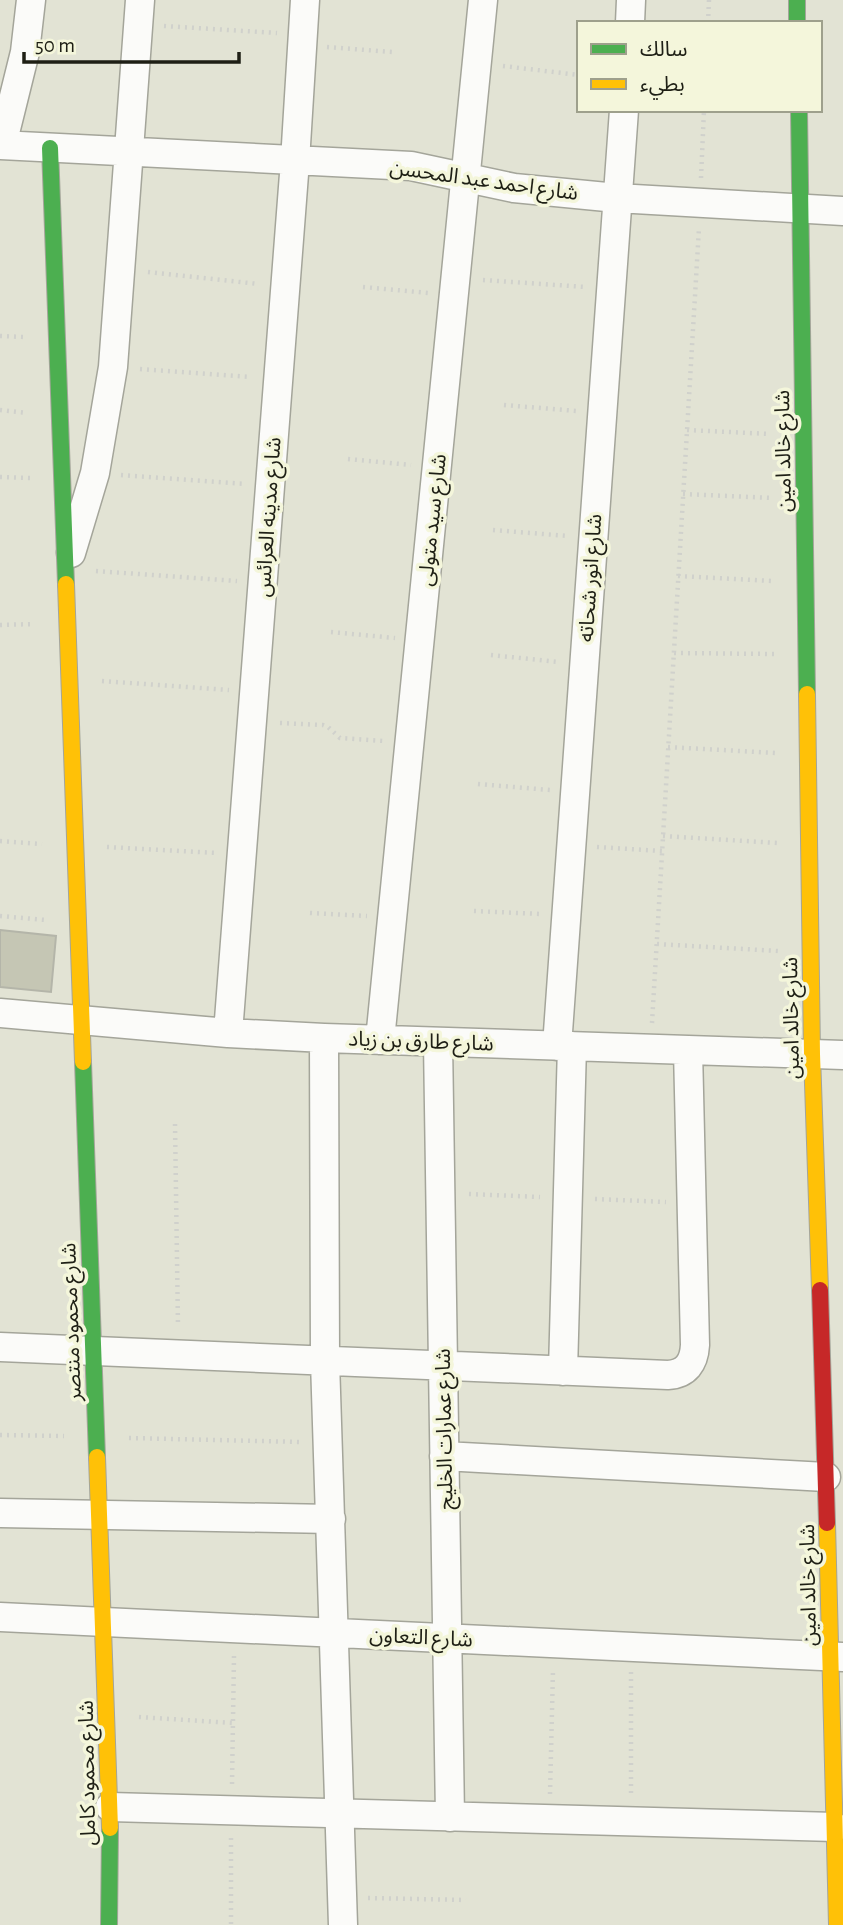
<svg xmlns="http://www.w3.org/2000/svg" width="843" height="1925" viewBox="0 0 843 1925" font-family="'Alegreya Sans','Noto Sans Arabic',sans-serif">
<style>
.building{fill:#c5c6b4;stroke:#b4b5a9;stroke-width:2}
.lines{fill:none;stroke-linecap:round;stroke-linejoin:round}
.street-casing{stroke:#a4a59a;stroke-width:31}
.fast-casing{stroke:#a4a59a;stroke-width:18}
.slow-casing{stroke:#a4a59a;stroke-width:18}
.jam-casing{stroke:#a4a59a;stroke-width:18}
.path{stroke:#d0d1cc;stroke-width:4.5;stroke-dasharray:2 5;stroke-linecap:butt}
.street{stroke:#fbfbf9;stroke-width:28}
.fast{stroke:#4caf50;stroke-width:16}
.slow{stroke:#ffc107;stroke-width:16}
.jam{stroke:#c62828;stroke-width:16}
.labels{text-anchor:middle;stroke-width:7;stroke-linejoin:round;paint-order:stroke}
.street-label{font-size:21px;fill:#1e1f15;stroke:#f4f6db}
</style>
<rect width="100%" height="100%" fill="#e2e3d4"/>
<path class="building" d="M0 930 56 936 51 992 0 987Z"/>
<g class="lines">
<g class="street-casing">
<path id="street" d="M630 23 631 0
M0 145 411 166 514 188 617 198 843 211
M2 145 25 52 31 0
M71 553 95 473 113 367 140 0
M0 1013 228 1033 324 1038 843 1055
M228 1033 295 161 305 0
M324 1038 325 1361 343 1925
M380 1040 483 0
M438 1042 450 1817
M557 1046 624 110
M0 1347 668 1375C686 1374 694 1363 695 1345L688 1050
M563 1371 572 1046
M444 1456 826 1477
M0 1513 331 1519
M0 1617 843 1657
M110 1807 835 1827"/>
</g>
<g class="fast-casing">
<path id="fast" d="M797 0V23
M799 110 807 694
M50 148 66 584
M83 1062 97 1457
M109 1925 110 1828"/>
</g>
<g class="slow-casing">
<path id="slow" d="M66 584 83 1062
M807 694 812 1054 820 1290
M97 1457 110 1828
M827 1523 837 1925"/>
</g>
<g class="jam-casing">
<path id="jam" d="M820 1290 827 1523"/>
</g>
<path class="path" d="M708 23 709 0
M164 26 277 33
M327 47 392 52
M503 66 579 75
M701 178 704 110
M148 272 258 284
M483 280 586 287
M363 287 429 293
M0 336 24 337
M140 369 250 377
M504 405 577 411
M0 410 27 413
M687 430 770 434
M348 459 411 465
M121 475 245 484
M0 477 30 478
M683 494 773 498
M493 530 568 536
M96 571 237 581
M678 576 772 581
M0 625 35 624
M331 632 395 638
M674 653 774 654
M491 655 559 662
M102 681 229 690
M280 723 323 725 328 727 340 738 384 741
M668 747 776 753
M478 784 550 790
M663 836 778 843
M0 841 42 844
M107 847 217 853
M597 847 662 851
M474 911 541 914
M310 913 367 916
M0 916 46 920
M657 944 778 951
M652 1023 699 228
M175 1124 178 1327
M469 1194 540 1197
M595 1199 666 1202
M0 1435 64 1436
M129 1438 302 1442
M631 1672V1793
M139 1717 233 1723
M232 1784 234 1656
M550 1794 553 1670
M231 1838V1925
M368 1898 466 1900"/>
<use href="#street" class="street"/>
<use href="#fast" class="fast"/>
<use href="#slow" class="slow"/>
<use href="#jam" class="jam"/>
</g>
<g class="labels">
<g class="street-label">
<text transform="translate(484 180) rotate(8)" y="7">شارع احمد عبد المحسن</text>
<text transform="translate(783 451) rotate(-91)" y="7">شارع خالد امين</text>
<text transform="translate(268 517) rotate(-86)" y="7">شارع مدينه العرائس</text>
<text transform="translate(432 520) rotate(-84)" y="7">شارع سيد متولى</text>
<text transform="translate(590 578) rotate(-86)" y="7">شارع انور شحاته</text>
<text transform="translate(791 1018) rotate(-91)" y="7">شارع خالد امين</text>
<text transform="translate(421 1041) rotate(2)" y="7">شارع طارق بن زياد</text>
<text transform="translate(71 1322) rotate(-92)" y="7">شارع محمود منتصر</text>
<text transform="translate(444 1429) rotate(-91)" y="7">شارع عمارات الخليج</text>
<text transform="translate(808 1585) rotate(-91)" y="7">شارع خالد امين</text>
<text transform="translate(421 1637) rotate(3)" y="7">شارع التعاون</text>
<text transform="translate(87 1773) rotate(-91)" y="7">شارع محمود كامل</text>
</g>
</g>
<rect x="577" y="21" width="245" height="91" fill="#f4f6db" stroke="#9ea08c" stroke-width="2"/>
<rect x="591" y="44" width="35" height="10" fill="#4caf50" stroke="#9ea08c" stroke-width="2"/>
<text x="640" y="56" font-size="21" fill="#1e1f15">سالك</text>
<rect x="591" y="79" width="35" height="10" fill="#ffc107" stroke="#9ea08c" stroke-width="2"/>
<text x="640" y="91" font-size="21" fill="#1e1f15">بطيء</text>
<path d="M24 52v10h215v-10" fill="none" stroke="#1e1f15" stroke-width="3.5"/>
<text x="35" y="52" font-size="21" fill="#1e1f15" stroke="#f4f6db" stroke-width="5" paint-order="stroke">50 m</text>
</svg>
